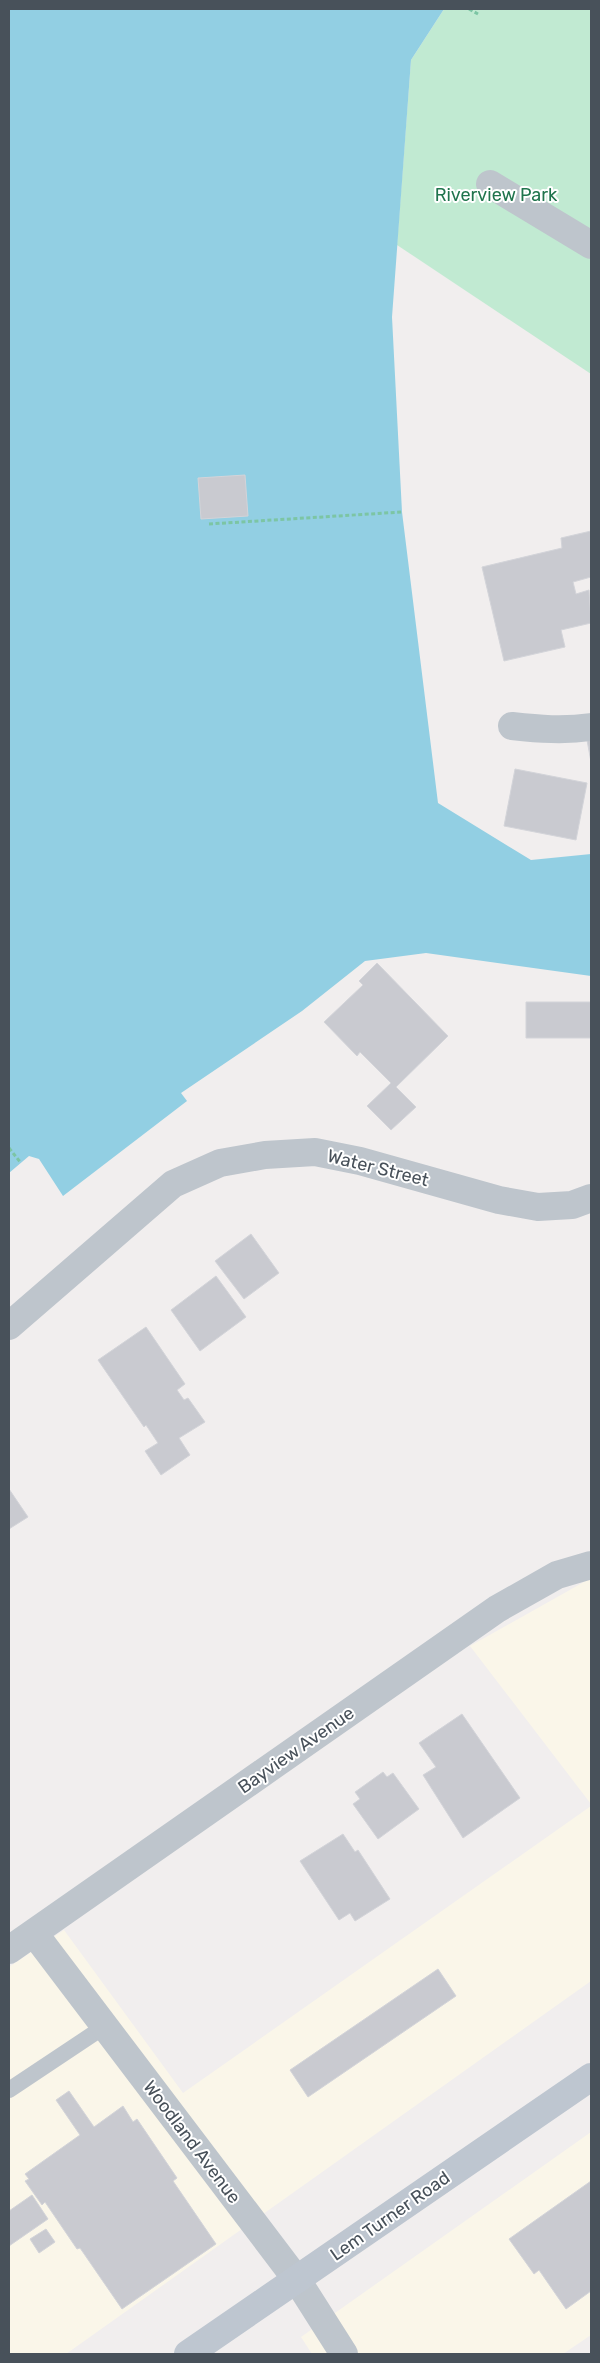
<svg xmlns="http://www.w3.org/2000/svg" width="600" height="2363" viewBox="0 0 600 2363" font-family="Rubik,sans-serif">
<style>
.commercial{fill:#faf6e9}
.green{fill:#c1ead2}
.water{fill:#92cfe3}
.building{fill:#c9cad0;stroke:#d3d4d9}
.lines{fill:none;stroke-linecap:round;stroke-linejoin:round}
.path{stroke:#7cc5a4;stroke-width:3;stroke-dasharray:4 2.5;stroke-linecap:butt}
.lane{stroke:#bec5cc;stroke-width:16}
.street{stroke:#bec5cc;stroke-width:28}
.secondary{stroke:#bec6d0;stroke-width:28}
.labels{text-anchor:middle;stroke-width:4;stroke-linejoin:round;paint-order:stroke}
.park-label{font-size:18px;fill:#20744d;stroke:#fff}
.street-label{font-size:18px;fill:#48515a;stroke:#fff}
</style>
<rect width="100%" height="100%" fill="#f1eeee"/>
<path class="commercial" d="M591 1578V1804L470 1646Z
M591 1806V1981L66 2354H9V1967L64 1930 183 2093Z
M591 2132V2335L563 2354H312L301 2337Z"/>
<path class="green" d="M444 9H591V374L397 245 411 60Z"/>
<path class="water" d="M9 9H444L411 60 392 317 402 512 438 803 531 860 591 854V976L426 953 365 961 302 1011 181 1093 187 1101 63 1196 39 1159 29 1156 9 1173Z"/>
<path class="building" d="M245 475 248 516 201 519 198 478Z
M591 531V577L573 582 576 594 589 590 591 623 561 630 565 647 504 661 482 567 562 548 561 538Z
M591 739V762L587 740Z
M515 769 587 783 576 840 504 826Z
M377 963 448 1036 396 1087 416 1107 391 1130 367 1106 391 1083 360 1052 357 1056 324 1022 363 985 359 981Z
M526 1002H591V1038H526Z
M251 1234 279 1273 244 1299 215 1261Z
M216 1276 246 1317 200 1351 171 1310Z
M146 1327 185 1384 177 1390 184 1400 188 1398 205 1422 179 1438 190 1455 161 1475 145 1451 158 1443 146 1425 144 1427 98 1360Z
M9 1489 28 1517 9 1529Z
M462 1714 520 1798 463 1838 423 1775 436 1767 419 1743Z
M383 1772 387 1777 393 1773 419 1809 378 1839 353 1804 360 1799 355 1792Z
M343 1834 355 1852 358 1850 390 1899 355 1921 350 1913 339 1920 300 1861Z
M438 1969 456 1996 308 2097 290 2070Z
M69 2091 94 2127 123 2106 133 2122 137 2119 177 2178 173 2181 216 2244 122 2309 80 2248 77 2249 45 2202 42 2205 25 2181 29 2179 25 2174 80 2135 56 2100Z
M591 2181V2291L566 2309 539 2270 534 2274 509 2239Z
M32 2195 48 2219 9 2246V2211Z
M46 2229 55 2242 39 2253 30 2239Z"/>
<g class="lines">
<path class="path" d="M469 9 478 14
M209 524 402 512
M9 1148 21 1163"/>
<path class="lane" d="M9 2090 105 2026"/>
<path class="street" d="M490 184 591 245
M512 726C539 729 564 731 591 727
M9 1326 173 1184 220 1163 265 1155 315 1152 360 1161 499 1200 538 1207 572 1205 591 1198
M34 1933 297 2280 344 2354
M9 1950 497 1609 557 1575 591 1565"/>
<path class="secondary" d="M188 2354 591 2077"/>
</g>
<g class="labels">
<g class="park-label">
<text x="496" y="201">Riverview Park</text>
</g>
<g class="street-label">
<text transform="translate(378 1168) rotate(14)" y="6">Water Street</text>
<text transform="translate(296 1750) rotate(-35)" y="6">Bayview Avenue</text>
<text transform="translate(192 2142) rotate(53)" y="6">Woodland Avenue</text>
<text transform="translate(390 2216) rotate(-35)" y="6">Lem Turner Road</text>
</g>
</g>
<rect width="600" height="2363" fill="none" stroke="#48515a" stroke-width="20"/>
</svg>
